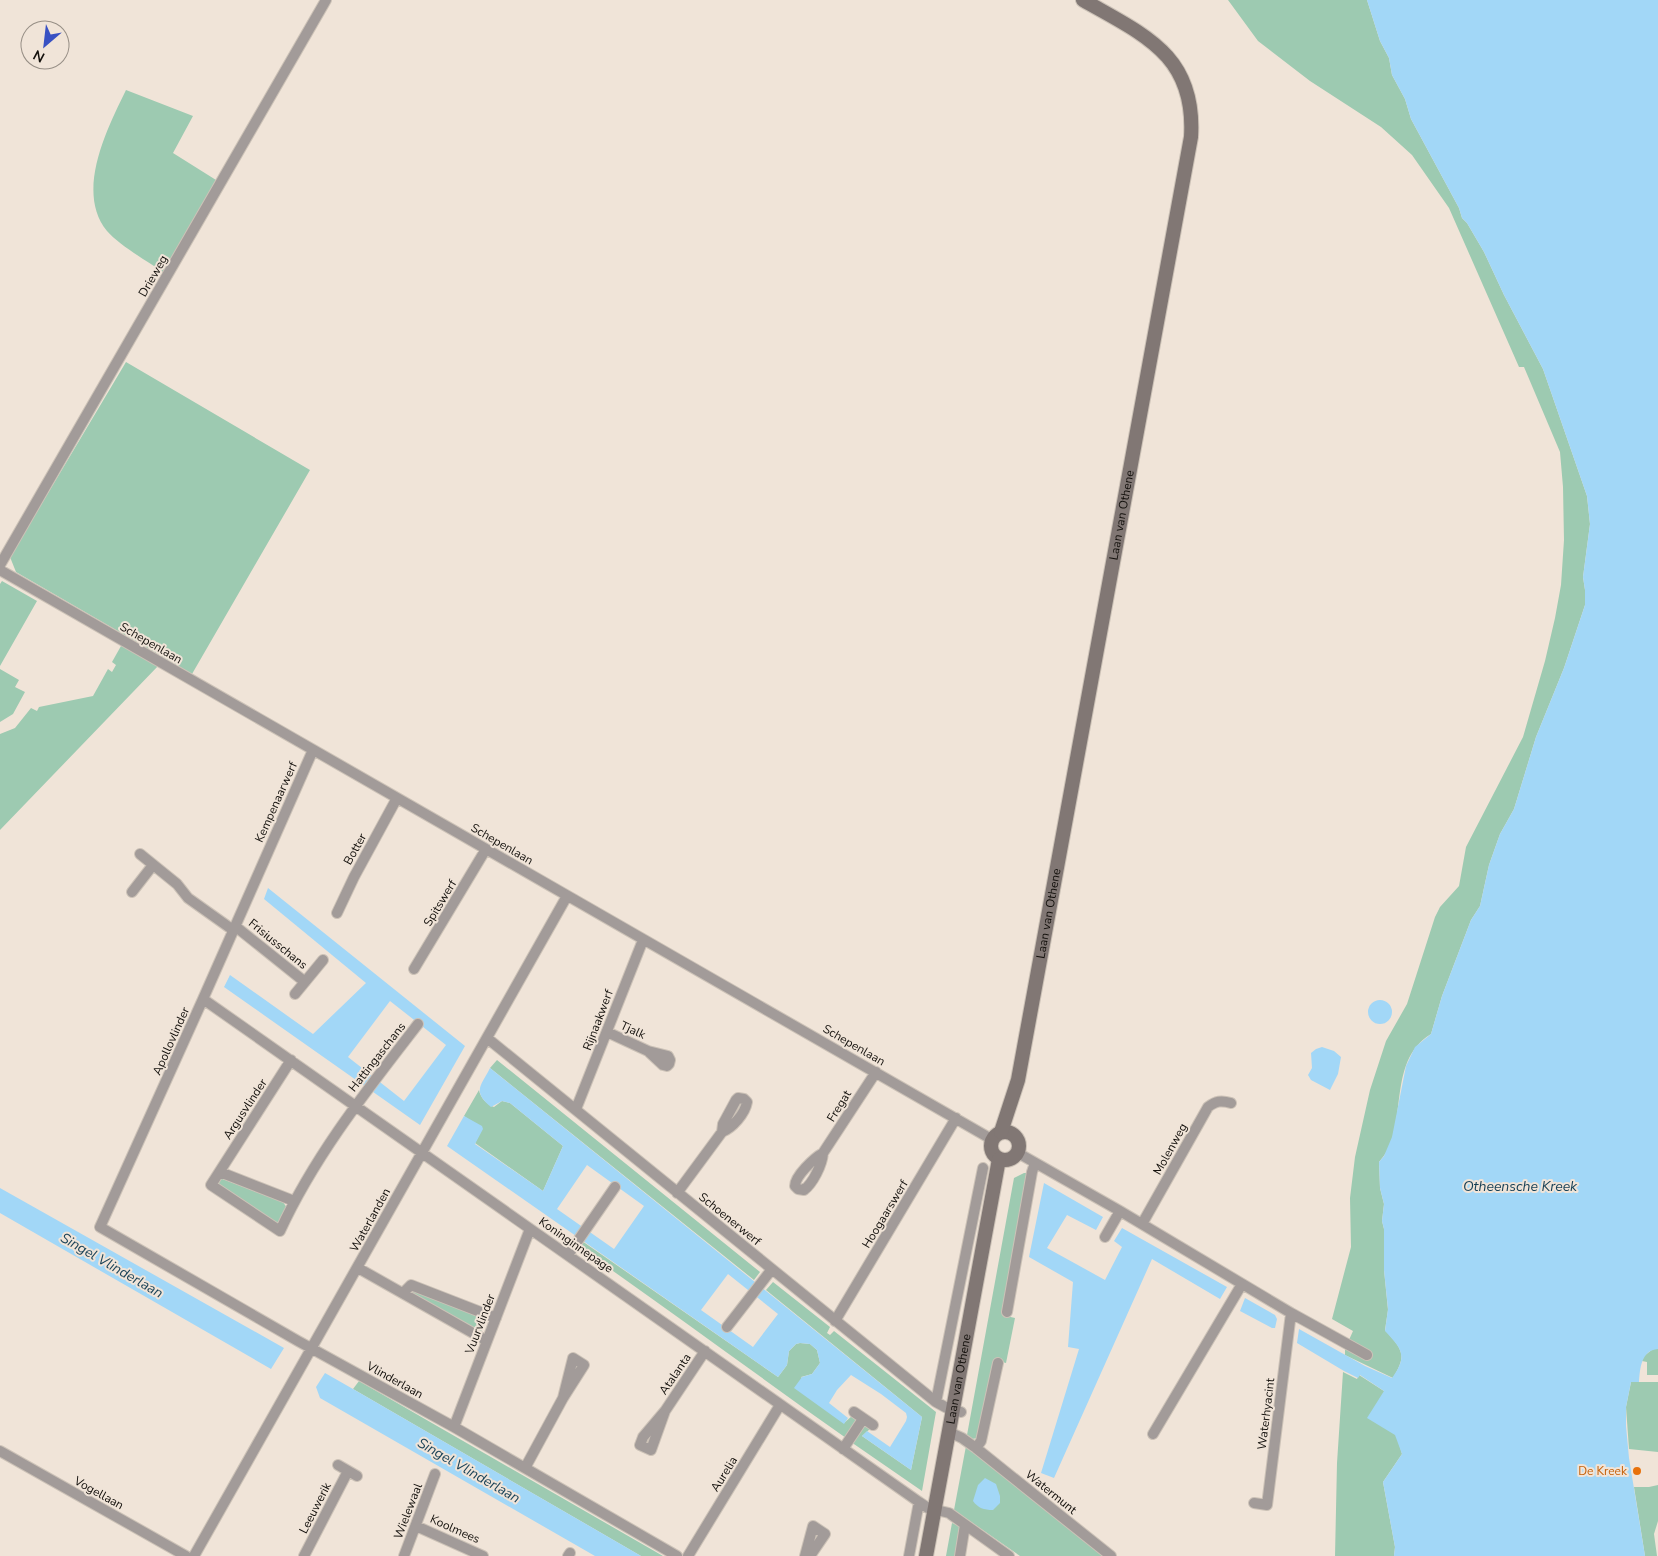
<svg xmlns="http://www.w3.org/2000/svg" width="1658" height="1556" viewBox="0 0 1658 1556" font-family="'Nunito Sans',sans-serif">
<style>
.green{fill:#9dcab1}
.water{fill:#a2d7f7;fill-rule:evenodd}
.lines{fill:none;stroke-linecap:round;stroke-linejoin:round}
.street-casing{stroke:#ccc2b7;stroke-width:12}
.secondary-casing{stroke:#ccc2b7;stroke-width:16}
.street{stroke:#a29b99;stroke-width:10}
.secondary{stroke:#817774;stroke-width:14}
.food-dot{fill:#e8710a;stroke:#f0e4d8;stroke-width:2}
.labels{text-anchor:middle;stroke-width:4;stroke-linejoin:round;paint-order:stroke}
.street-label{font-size:12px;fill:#120f0b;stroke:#f0e4d8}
.food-label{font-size:12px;fill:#c56008;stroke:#f0e4d8;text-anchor:end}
.water-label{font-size:14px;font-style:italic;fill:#153f55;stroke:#f0e4d8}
</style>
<rect width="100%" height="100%" fill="#f0e4d8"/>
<path class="green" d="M1228 0H1367L1380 41 1389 58 1392 75 1405 99 1411 119 1459 208 1462 218 1467 223 1484 252 1504 295 1543 369 1587 496 1590 524 1583 577 1585 590V605L1564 668 1536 737 1514 809 1500 834 1489 865 1480 906 1471 920 1442 996 1431 1034C1384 1063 1411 1129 1379 1162L1380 1188 1384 1204 1382 1221 1384 1229V1270L1388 1310 1385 1330C1403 1350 1407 1355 1393 1378L1345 1355V1345L1349 1340 1353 1331 1332 1319 1351 1247 1350 1198 1355 1157 1370 1090 1386 1041 1407 1004 1435 917 1440 907 1459 886 1466 847 1523 737 1545 661 1555 618 1561 585 1564 540 1563 487 1560 452 1524 367H1519L1449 208 1412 155 1381 127 1310 81 1258 41Z
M126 90 193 116 173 153 216 180 163 272C147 261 119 245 107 231 75 192 107 129 126 90Z
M126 362 310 470 192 674 16 572 10 557Z
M2 581 37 601 0 666V584Z
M121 646 127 647 159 665 0 830V734L15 728 31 708 37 711 39 707 93 696 108 669 112 672 116 665 112 662Z
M0 669 19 680 15 687 25 692 13 714 0 722Z
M497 1060 760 1272 754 1280 490 1068Z
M479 1090C480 1097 487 1105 494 1107L502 1101 510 1103 563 1146 543 1191 475 1143 482 1129 464 1116Z
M1024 1173H1029L1002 1315 1015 1318 1006 1363 995 1360 978 1438 972 1439 967 1435 1014 1178Z
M220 1178 283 1202 287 1208 279 1222H275L217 1185Z
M582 1241 778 1377 787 1365 789 1351 796 1344 800 1343 810 1344 817 1350 820 1363 812 1374 801 1377 844 1423 852 1416 856 1420 846 1438C757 1375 669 1310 579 1247Z
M773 1282 830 1327 827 1333 830 1335 834 1331 936 1412 922 1491 851 1442 864 1425 871 1428 862 1436 911 1470 922 1417 766 1290Z
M411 1289 487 1318 480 1334 410 1293Z
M1653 1349H1658V1375H1647V1362L1642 1361 1644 1356Z
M1343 1372 1357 1379 1359 1375 1384 1391 1402 1454 1383 1482 1395 1547 1394 1556H1335L1337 1463Z
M359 1381 663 1556H641L353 1389Z
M1631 1382H1658V1452L1629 1449 1626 1407Z
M966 1446 1103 1556H1020L954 1510Z
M1658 1485V1521L1654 1534 1657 1556H1645L1634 1487H1649Z
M952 1523 962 1527 958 1556H946Z"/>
<path class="water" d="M1367 0H1658V1349C1641 1350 1640 1369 1639 1382H1631L1626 1407V1426L1629 1458 1645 1556H1394L1395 1547 1383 1482 1402 1454 1395 1435 1367 1418 1384 1391 1360 1375 1358 1378 1344 1371 1297 1343 1299 1329 1365 1366 1392 1378C1408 1356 1402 1349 1385 1331L1388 1309 1384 1270V1229L1382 1221 1384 1204 1380 1188 1379 1162 1384 1156 1392 1137 1406 1066 1415 1047 1431 1034 1442 996 1471 920 1480 906 1489 865 1500 834 1514 809 1536 737 1564 668 1585 605V590L1583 577 1590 524 1587 496 1543 369 1504 295 1484 252 1467 223 1462 218 1459 208 1411 119 1405 99 1392 75 1389 58 1380 41Z
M268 888 465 1046 420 1125 224 987 230 975 313 1034 366 983 264 899ZM390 1001 446 1045 404 1101 348 1057Z
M1368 1012a12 12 0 1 1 24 0a12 12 0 1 1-24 0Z
M1322 1047 1334 1051 1341 1057 1338 1074 1330 1090 1311 1080 1308 1075 1312 1068 1311 1053 1316 1049Z
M490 1068 922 1417 911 1470 862 1436 867 1431 890 1447 906 1421 907 1417 906 1413 881 1394 851 1375 837 1390 829 1403 848 1418 844 1424 794 1388 802 1377 812 1374 820 1363 817 1350 810 1344 800 1343 796 1344 789 1351 787 1365 778 1377 447 1146 464 1116 482 1126 483 1129 475 1144 543 1191 563 1146 510 1103 502 1101 491 1107C472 1091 481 1086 490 1068ZM587 1165 644 1206 614 1249 557 1209ZM728 1274 778 1314 753 1347 701 1310Z
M1044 1183 1103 1217 1096 1230 1067 1215 1047 1248 1105 1280 1122 1247 1114 1241 1122 1228 1227 1287 1220 1299 1152 1259 1054 1478 1041 1473 1079 1349 1068 1347 1073 1282 1029 1257Z
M0 1188 284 1348 271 1369 0 1213Z
M1245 1298 1275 1315 1277 1319 1275 1328H1272L1240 1311Z
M325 1373 353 1389 641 1556H595L320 1398 316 1387Z
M985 1478 996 1484 1000 1496V1503L993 1510C984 1510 978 1508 973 1501L978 1485Z"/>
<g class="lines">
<g class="street-casing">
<path id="street" d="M0 565 326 0
M0 570 993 1140
M313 750 203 999 100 1227 298 1341 454 1427 677 1556
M140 854 177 884 188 898 233 930
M132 892 153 865
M337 913 354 877 397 798
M235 926 305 982
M414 969 486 849
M295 994 323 960
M203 999 919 1502 928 1508 949 1513 1009 1556
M607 1032 648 1051 663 1065 667 1066 669 1064 670 1060 668 1056 648 1051
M487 1038 936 1402 947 1408 961 1412
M291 1060 211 1185 280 1231C315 1155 367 1090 418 1024
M576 1109 643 940
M823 1153C814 1158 795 1176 795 1186L798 1189 804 1190C813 1183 822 1165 823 1153L876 1072
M1018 1153 1120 1211 1291 1313 1367 1355
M220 1172 294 1201
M677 1193 722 1132C732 1128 745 1114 747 1102L744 1099 738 1098 736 1100 723 1124 722 1132
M1142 1224 1208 1107C1216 1101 1221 1100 1231 1103
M1105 1237 1120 1211
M568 1255 615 1187
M358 1268 487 1341
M403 1293 411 1285 496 1318
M1007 1312 1032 1172 1035 1163
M835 1321 956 1118
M727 1327 772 1269
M936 1402 983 1168
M665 1411 651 1450 640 1445 643 1437 665 1411 705 1351
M854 1412 873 1425
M454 1427 530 1229
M949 1432 962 1438 976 1448 1111 1556
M1153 1434 1242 1284
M976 1448 981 1441 998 1363
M843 1449 863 1419
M0 1451 186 1556
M338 1465 357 1476
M525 1468 563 1398 584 1365 573 1358 563 1398
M1254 1503 1267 1505 1291 1313
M416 1526 483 1556
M194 1556 567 896
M304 1556 348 1471
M404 1556 435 1474
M568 1556 570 1553
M688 1556 780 1405
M805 1556 813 1526 825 1534 810 1556
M909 1556 919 1502
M960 1556 965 1525"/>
</g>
<g class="secondary-casing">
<g id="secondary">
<circle cx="1005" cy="1146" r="14"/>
<path id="s1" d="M1001 1132 1018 1080 1191 137C1196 55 1144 35 1083 0"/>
<path id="s2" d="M926 1556 999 1159"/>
</g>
</g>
<use href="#street" class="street"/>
<use href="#secondary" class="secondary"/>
</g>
<circle class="food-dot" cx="1637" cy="1471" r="5"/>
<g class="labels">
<g class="street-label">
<text transform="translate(153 276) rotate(-60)" y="4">Drieweg</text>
<text dy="4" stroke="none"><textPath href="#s1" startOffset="629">Laan van Othene</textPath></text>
<text transform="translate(151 643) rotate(30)" y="4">Schepenlaan</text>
<text transform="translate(276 802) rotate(-66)" y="4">Kempenaarwerf</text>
<text transform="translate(502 844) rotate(30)" y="4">Schepenlaan</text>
<text transform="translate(355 849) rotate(-61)" y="4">Botter</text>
<text transform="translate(440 903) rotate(-59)" y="4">Spitswerf</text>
<text dy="4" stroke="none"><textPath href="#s1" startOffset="224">Laan van Othene</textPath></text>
<text transform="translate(278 944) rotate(39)" y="4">Frisiusschans</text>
<text transform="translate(598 1020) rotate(-69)" y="4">Rijnaakwerf</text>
<text transform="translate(633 1030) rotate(25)" y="4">Tjalk</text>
<text transform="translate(171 1041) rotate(-66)" y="4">Apollovlinder</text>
<text transform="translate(854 1045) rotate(30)" y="4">Schepenlaan</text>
<text transform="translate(377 1057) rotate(-52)" y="4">Hattingaschans</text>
<text transform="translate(839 1106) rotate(-58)" y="4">Fregat</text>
<text transform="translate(245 1109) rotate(-57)" y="4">Argusvlinder</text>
<text transform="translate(1170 1149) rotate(-61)" y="4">Molenweg</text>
<text transform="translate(885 1214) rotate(-59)" y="4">Hoogaarswerf</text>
<text transform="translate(730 1219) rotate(39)" y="4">Schoenerwerf</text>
<text transform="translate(370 1220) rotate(-61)" y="4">Waterlanden</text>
<text transform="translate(576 1245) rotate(35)" y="4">Koninginnepage</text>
<text transform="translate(480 1324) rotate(-69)" y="4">Vuurvlinder</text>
<text transform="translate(675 1374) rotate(-56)" y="4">Atalanta</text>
<text dy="4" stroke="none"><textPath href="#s2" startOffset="180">Laan van Othene</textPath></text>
<text transform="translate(395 1380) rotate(29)" y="4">Vlinderlaan</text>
<text transform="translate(1266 1414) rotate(-83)" y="4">Waterhyacint</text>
<text transform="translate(724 1474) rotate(-58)" y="4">Aurelia</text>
<text transform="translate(1051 1492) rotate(39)" y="4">Watermunt</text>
<text transform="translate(99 1493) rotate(29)" y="4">Vogellaan</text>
<text transform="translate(315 1508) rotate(-63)" y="4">Leeuwerik</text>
<text transform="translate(408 1511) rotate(-69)" y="4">Wielewaal</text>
<text transform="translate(455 1529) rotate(24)" y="4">Koolmees</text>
</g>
<g class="food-label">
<text x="1627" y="1475">De Kreek</text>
</g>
<g class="water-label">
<text x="1520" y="1191">Otheensche Kreek</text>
<text transform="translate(112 1265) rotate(30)" y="5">Singel Vlinderlaan</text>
<text transform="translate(469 1470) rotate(30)" y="5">Singel Vlinderlaan</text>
</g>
</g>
<g transform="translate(45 45) rotate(208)"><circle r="24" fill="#f0e4d8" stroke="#978f86"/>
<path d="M0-4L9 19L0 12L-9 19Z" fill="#3851c3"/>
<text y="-8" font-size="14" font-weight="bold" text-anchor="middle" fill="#120f0b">N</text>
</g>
</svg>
